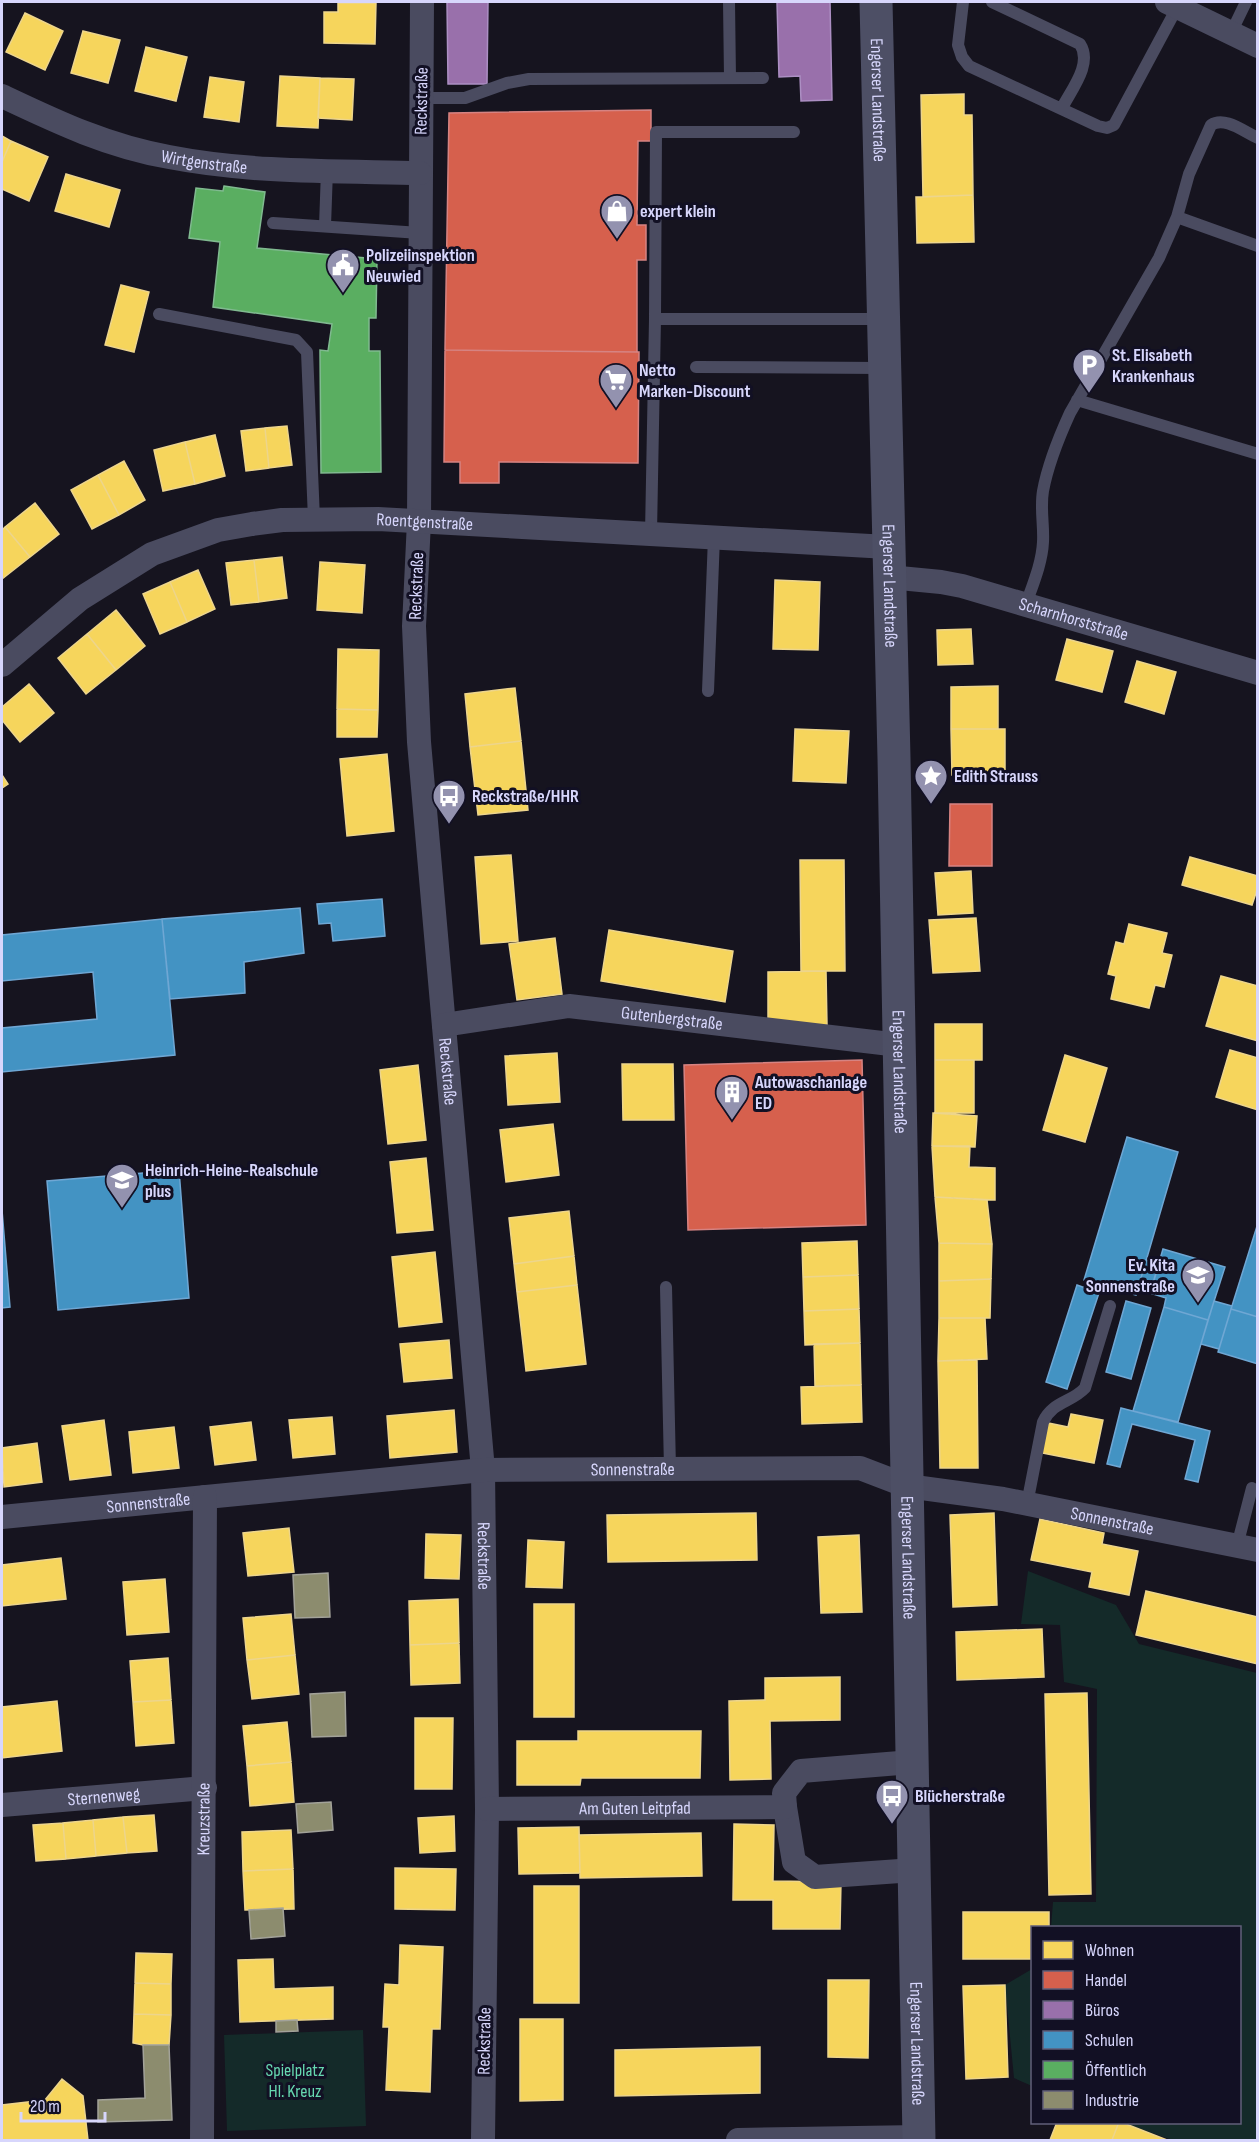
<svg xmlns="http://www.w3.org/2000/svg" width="1259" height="2142" viewBox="0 0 1259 2142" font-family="'Sofia Sans Condensed',sans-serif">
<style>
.green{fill:#142a29}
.homes{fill:#f6d55c;stroke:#edd58c;stroke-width:1.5}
.shops{fill:#d6604d;stroke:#d68382;stroke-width:1.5}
.offices{fill:#9970ab;stroke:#ac8fc3;stroke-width:1.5}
.schools{fill:#4393c3;stroke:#6fa7d4;stroke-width:1.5}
.public{fill:#5aae61;stroke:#80ba90;stroke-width:1.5}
.industry{fill:#8c8c6e;stroke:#a2a299;stroke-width:1.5}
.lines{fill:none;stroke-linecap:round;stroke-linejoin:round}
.lane{stroke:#4a4b60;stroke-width:12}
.street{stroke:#4a4b60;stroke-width:24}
.secondary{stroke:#4d4f65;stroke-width:33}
.labels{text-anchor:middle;stroke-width:6;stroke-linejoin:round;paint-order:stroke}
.street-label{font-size:18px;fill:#d7d6fc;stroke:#121024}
.poi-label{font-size:18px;font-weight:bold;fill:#d7d6fc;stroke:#121024;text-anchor:start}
.park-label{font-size:18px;fill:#66d8b0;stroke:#121024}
</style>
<rect width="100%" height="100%" fill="#16141f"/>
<path class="green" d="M1028 1571 1116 1605 1139 1644 1257 1673V2140H1172L1124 2123 1240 2122V1928L1051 1927 1053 1902H1096L1097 1689 1064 1682 1060 1625 1021 1624Z
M1032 1969V2086L1014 2078 1005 1985Z
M363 2030 366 2126 227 2131 224 2035Z"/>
<path class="homes" d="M338 3H376L375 44 324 43V12H338Z
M25 13 63 31 45 70 6 52Z
M83 31 120 40 108 83 71 73Z
M146 47 187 57 176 101 135 91Z
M280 76 320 78 318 128 277 126Z
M210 77 244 82 239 122 204 117Z
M320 78 354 79 352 120 318 118Z
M964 94V115H972L973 195 923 197 921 95Z
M2 136 11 141 2 162Z
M11 141 48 157 29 201 2 189V162Z
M66 174 120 190 109 227 55 211Z
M973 195 974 242 917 243 916 197Z
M121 285 149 292 134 352 105 345Z
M287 426 292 465 269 468 265 428Z
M265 428 269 468 246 471 241 431Z
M215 435 225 476 195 484 185 442Z
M185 442 195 484 163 491 154 450Z
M124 461 145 500 119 515 98 475Z
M98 475 119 515 92 529 71 490Z
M35 503 59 534 30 557 5 527Z
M5 527 30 557 2 579V530Z
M282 557 287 598 259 602 254 560Z
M254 560 259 602 231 605 226 563Z
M320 562 365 565 362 613 317 610Z
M198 570 215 609 187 622 170 582Z
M775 580 820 582 818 650 773 649Z
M170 582 187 622 160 634 143 594Z
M116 610 145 646 116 670 87 634Z
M971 629 973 664 938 665 937 630Z
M87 634 116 670 86 694 58 658Z
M1067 639 1113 651 1102 692 1056 680Z
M338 649 379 650 378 710 337 709Z
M1137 661 1176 672 1164 714 1125 702Z
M29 684 54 713 20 742 2 720V707Z
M998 686V729H951V687Z
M515 688 521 741 470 747 465 694Z
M337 709 378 710 377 737H337Z
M795 729 849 731 846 783 793 781Z
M951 729H1005V774L952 775Z
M521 741 528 810 478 815 470 747Z
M387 754 394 831 347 836 340 759Z
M2 775 8 784 2 788Z
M511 855 518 941 481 944 475 857Z
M1190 857 1258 876V887L1252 905 1182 885Z
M800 860H844L845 971H801Z
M971 871 973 913 938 915 935 873Z
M976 918 980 971 933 973 929 920Z
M1129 924 1167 933 1162 953 1172 955 1164 987 1155 985 1149 1008 1111 999 1116 976 1108 974 1116 942 1124 944Z
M609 930 733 951 725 1002 601 981Z
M555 938 562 994 517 1000 509 944Z
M826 971 827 1025 768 1026V972Z
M1221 976 1258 986V1041L1206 1026Z
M935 1024H982V1060H935Z
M1230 1050 1258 1058V1110L1216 1097Z
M557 1053 560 1102 508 1105 505 1056Z
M1065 1055 1107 1068 1085 1142 1043 1130Z
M935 1060H974V1113H935Z
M622 1064H673L674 1120H623Z
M418 1065 426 1140 388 1144 380 1070Z
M773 1103 775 1131 707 1133 691 1135 689 1107Z
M933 1113 977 1116 975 1147 932 1146Z
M553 1124 559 1175 506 1182 500 1130Z
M932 1146H970L969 1167 995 1168V1200L935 1197Z
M426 1158 433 1230 397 1233 390 1162Z
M935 1197 987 1200 992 1244 939 1243Z
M569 1211 574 1256 514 1264 509 1218Z
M857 1241 858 1275 803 1277 802 1243Z
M939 1243 992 1244 991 1279 939 1281Z
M435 1252 442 1322 399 1327 392 1257Z
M574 1256 577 1285 517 1292 514 1264Z
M858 1275 859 1309 804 1311 803 1277Z
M991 1279 990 1318H939V1281Z
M577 1285 586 1364 526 1371 517 1292Z
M859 1309 860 1343 805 1345 804 1311Z
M939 1318H985L987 1359 938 1361Z
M449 1340 452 1378 404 1382 400 1344Z
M860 1343 861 1385 815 1386 814 1344Z
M977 1360 978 1468H940L938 1361Z
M861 1385 862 1422 802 1424 801 1387Z
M454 1410 457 1452 390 1458 387 1416Z
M1071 1414 1103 1420 1094 1463 1042 1453 1048 1423 1068 1427Z
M332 1417 335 1454 293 1458 289 1420Z
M104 1420 111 1475 70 1480 62 1426Z
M251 1422 256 1460 215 1465 210 1427Z
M174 1427 179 1468 133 1473 129 1432Z
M37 1443 42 1482 4 1487 2 1448Z
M756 1513 757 1560 608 1562 607 1515Z
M994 1513 997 1605 953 1607 950 1515Z
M1040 1519 1104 1533 1102 1544 1138 1551 1129 1595 1089 1587 1092 1572 1031 1560Z
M289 1528 294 1572 248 1576 243 1533Z
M426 1534 461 1535 459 1579 425 1578Z
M859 1535 862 1612 821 1613 818 1537Z
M528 1540 564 1542 562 1588 526 1587Z
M61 1558 66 1599 2 1606V1565Z
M165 1579 169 1632 127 1635 123 1582Z
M1146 1591 1258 1617V1664L1136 1635Z
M458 1599 459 1643 410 1645 409 1601Z
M534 1604H574V1717H534Z
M291 1614 295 1655 247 1660 243 1618Z
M1042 1629 1044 1677 957 1680 956 1632Z
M459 1643 460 1683 411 1685 410 1645Z
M295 1655 299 1694 252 1699 247 1660Z
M168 1658 171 1700 133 1702 130 1661Z
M840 1677V1720L770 1721 771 1779 730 1780 729 1701 765 1700V1678Z
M1087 1693 1091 1894 1049 1895 1045 1694Z
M171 1700 174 1743 136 1746 133 1702Z
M57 1701 62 1751 2 1758V1707Z
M415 1718H453L452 1789H415Z
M287 1722 291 1762 247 1766 243 1726Z
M578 1731H701L700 1778H581L580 1785H517V1741H578Z
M291 1762 294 1802 250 1806 247 1766Z
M154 1815 157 1851 127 1853 123 1817Z
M454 1816 455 1851 420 1853 418 1818Z
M123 1817 127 1853 96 1856 93 1820Z
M93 1820 96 1856 66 1859 63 1823Z
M63 1823 66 1859 36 1861 33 1825Z
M734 1824 774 1825 773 1881 841 1882 840 1929H773V1900H733Z
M579 1827 580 1873 519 1874 518 1828Z
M291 1830 293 1869 243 1871 242 1832Z
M701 1833 702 1876 580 1878 579 1835Z
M395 1868 456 1869 455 1910 395 1909Z
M293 1869 294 1909 245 1910 243 1871Z
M534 1886H579V2003H534Z
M963 1912H1049V1928H1032V1959H963Z
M400 1945 443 1947 440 2029H432L430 2092 386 2090 389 2027H383L385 1984 399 1985Z
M136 1953 172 1954 171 1984 135 1983Z
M273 1959 274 1989 333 1987V2019L240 2022 238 1960Z
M828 1980H869L868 2058 828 2057Z
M135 1983 171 1984V2015L134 2014Z
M1005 1985 1008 2077 966 2079 963 1986Z
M134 2014 171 2015 169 2045H143L133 2043Z
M520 2019H563V2100L520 2101Z
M760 2047V2093L615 2096V2050Z
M62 2079 83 2096 88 2140H2V2105L45 2100Z
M1057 2122H1119L1112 2140H1050Z
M1119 2122H1121L1167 2140H1112Z"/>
<path class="shops" d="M651 110V141H638L637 225H646V260H637V352L445 350 449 113Z
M445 350 639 352 638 463 499 462V483H460V462H444Z
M950 804H992V866H949Z
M862 1060 866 1225 688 1230 684 1065Z"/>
<path class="offices" d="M447 2H488L487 84H448Z
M777 2H830L832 100 801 101 800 76 779 77Z"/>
<path class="schools" d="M382 899 385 936 333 941 331 923 319 924 317 904Z
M300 908 304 953 244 962 245 993 170 999 162 919Z
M162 919 175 1055 2 1072V1028L97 1019 93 972 2 981V935Z
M1127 1137 1178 1152 1136 1295 1084 1280Z
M179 1170 189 1298 58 1310 47 1181Z
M2 1210 10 1307 2 1308Z
M1258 1223V1317L1231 1309Z
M1163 1249 1225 1267 1208 1320 1164 1307 1166 1298 1150 1293Z
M1146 1260 1159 1264 1150 1293 1138 1289Z
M1077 1285 1099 1293 1067 1389 1046 1382Z
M1126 1301 1151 1308 1131 1379 1106 1372Z
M1214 1301 1232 1306 1219 1349 1201 1344Z
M1164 1307 1208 1320 1178 1422 1133 1411Z
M1231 1309 1258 1317V1364L1218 1352Z
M1121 1408 1210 1431 1198 1482 1185 1479 1195 1440 1132 1424 1120 1467 1107 1464Z"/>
<path class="public" d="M224 186 265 192 257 248 377 259 376 318H369V351H380L381 472 321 473 320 350 328 351 332 324 213 307 220 242 189 238 196 188 223 191Z"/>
<path class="industry" d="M328 1573 330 1617 295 1618 293 1575Z
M345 1692 346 1736 312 1737 310 1694Z
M331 1802 333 1830 298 1833 296 1804Z
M283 1908 285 1936 251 1939 249 1910Z
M297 2020 298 2031 276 2032V2021Z
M143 2045H169L172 2120 98 2122V2100L145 2098Z"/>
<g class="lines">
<path class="lane" d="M729 2 730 78
M963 2 958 45 962 57 969 66 1098 126 1107 128 1114 125 1179 4
M992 2 1080 44C1093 64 1071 90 1062 108
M1231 33 1246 2
M421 98H465L507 83 529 79 763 78
M794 132H656L655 319H882
M1177 217 1258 246
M273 223 420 233
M325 226 327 170
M159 314 296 340 307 352 314 519
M696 367 883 368
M1077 400 1258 454
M651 533 655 319
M1026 604C1033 584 1042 563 1043 542 1044 525 1040 508 1043 491 1048 464 1059 437 1070 413L1159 258 1177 217 1189 174 1211 125C1225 116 1244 132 1258 138
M708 691 714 537
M666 1287 670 1469
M1027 1504 1043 1422C1053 1401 1071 1403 1085 1388L1110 1306
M1237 1546 1252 1488"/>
<g class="street">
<path id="s1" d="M422 2 419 521 414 626 419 742 483 1470 487 1809 483 2140"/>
<path d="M1167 2 1258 46"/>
<path id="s2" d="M2 96C57 122 107 146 169 157 251 173 337 171 420 173"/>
<path id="s3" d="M889 577 941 582 962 586 1258 673"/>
<path id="s4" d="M2 665 80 599 152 554 218 530 252 524 282 520 378 519 888 547"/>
<path id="s5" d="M444 1025 569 1006 899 1045"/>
<path id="s6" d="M2 1517 483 1470 860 1468 907 1486 1003 1499 1258 1550"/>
<path id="s7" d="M2 1805 205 1788"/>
<path d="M785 1807 794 1862 815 1877 914 1870"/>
<path id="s8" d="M487 1809 785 1807 784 1793 801 1771 912 1762"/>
<path id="s9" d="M202 2140 205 1497"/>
<path d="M738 2140 919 2137"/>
</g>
<path class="secondary" id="s10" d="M876 2 894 758 919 2140"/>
</g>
<defs>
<g id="shop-pin" transform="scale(1.725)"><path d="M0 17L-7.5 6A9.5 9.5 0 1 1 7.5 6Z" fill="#9392af" stroke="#121024"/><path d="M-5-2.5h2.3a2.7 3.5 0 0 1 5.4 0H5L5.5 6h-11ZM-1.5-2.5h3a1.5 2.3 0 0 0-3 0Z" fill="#fff"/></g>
<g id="civic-pin" transform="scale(1.725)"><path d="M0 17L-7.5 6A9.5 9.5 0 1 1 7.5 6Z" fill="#9392af" stroke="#121024"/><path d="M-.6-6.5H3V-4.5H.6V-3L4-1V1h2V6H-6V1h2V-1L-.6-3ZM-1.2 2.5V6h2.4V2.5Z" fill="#fff"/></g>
<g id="parking-pin" transform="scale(1.725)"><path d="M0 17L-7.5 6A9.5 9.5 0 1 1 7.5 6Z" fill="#9392af" stroke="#121024"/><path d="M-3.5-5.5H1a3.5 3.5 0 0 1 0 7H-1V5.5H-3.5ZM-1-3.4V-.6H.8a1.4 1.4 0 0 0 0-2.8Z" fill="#fff"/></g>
<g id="supermarket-pin" transform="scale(1.725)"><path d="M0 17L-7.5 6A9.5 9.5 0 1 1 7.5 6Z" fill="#9392af" stroke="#121024"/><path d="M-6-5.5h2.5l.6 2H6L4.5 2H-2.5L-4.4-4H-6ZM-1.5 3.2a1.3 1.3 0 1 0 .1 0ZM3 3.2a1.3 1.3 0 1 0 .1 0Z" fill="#fff"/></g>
<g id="sight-pin" transform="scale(1.725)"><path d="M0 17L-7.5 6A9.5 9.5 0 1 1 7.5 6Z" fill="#9392af" stroke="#121024"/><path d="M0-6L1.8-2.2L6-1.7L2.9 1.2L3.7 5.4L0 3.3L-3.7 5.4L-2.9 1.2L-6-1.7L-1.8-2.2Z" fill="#fff"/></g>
<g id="bus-pin" transform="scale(1.725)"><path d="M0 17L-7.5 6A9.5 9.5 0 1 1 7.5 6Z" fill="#9392af" stroke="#121024"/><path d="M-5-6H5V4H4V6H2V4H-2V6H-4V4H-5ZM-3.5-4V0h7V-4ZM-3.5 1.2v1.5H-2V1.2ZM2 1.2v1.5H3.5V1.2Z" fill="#fff"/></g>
<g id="building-pin" transform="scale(1.725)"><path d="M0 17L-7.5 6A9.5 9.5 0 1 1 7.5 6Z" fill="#9392af" stroke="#121024"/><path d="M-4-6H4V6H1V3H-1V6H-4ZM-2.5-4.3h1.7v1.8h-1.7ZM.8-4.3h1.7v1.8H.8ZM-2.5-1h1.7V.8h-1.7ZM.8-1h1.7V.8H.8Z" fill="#fff"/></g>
<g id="school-pin" transform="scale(1.725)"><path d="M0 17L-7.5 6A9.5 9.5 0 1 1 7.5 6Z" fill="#9392af" stroke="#121024"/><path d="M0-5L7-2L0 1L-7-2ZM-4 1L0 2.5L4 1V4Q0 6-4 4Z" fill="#fff"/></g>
</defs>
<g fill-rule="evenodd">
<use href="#shop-pin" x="617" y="211"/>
<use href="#civic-pin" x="343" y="265"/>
<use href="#parking-pin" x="1089" y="365"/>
<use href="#supermarket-pin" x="616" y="380"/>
<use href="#sight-pin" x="931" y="776"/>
<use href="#bus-pin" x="449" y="796"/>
<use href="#building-pin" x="732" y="1092"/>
<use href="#school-pin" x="122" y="1180"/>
<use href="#school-pin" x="1198" y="1275"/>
<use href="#bus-pin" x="892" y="1796"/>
</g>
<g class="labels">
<g class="street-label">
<text dy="6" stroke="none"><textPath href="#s10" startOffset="98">Engerser Landstraße</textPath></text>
<text transform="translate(421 101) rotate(-89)" y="6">Reckstraße</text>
<text dy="6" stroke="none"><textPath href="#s2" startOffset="214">Wirtgenstraße</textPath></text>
<text dy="6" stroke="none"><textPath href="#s4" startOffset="465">Roentgenstraße</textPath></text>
<text dy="6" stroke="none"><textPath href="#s10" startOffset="584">Engerser Landstraße</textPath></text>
<text transform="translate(416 586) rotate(-88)" y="6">Reckstraße</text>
<text dy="6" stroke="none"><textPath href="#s3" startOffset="190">Scharnhorststraße</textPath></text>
<text dy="6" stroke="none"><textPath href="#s5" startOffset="230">Gutenbergstraße</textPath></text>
<text dy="6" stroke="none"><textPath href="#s1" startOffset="1071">Reckstraße</textPath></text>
<text dy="6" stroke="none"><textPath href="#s10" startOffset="1070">Engerser Landstraße</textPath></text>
<text dy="6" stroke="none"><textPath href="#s6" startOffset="633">Sonnenstraße</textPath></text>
<text dy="6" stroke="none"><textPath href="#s6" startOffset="147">Sonnenstraße</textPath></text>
<text dy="6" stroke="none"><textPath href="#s6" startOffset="1119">Sonnenstraße</textPath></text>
<text dy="6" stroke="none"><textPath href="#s1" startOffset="1557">Reckstraße</textPath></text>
<text dy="6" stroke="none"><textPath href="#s10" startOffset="1556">Engerser Landstraße</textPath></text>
<text dy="6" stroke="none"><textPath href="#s7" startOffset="102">Sternenweg</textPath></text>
<text dy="6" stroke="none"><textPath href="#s8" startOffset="148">Am Guten Leitpfad</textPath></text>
<text dy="6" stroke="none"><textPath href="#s9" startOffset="321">Kreuzstraße</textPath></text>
<text transform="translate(484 2041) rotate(-89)" y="6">Reckstraße</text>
<text dy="6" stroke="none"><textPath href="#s10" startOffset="2042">Engerser Landstraße</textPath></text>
</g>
<g class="poi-label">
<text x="640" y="217">expert klein</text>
<text x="366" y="261">Polizeiinspektion<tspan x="366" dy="21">Neuwied</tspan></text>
<text x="1112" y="361">St. Elisabeth<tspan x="1112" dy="21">Krankenhaus</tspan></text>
<text x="639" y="376">Netto<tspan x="639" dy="21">Marken-Discount</tspan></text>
<text x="954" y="782">Edith Strauss</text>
<text x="472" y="802">Reckstraße/HHR</text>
<text x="755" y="1088">Autowaschanlage<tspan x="755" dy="21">ED</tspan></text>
<text x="145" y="1176">Heinrich-Heine-Realschule<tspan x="145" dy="21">plus</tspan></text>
<text x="1175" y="1271" text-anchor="end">Ev. Kita<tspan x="1175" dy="21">Sonnenstraße</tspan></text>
<text x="915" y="1802">Blücherstraße</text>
</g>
<g class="park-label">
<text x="295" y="2076">Spielplatz<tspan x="295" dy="21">Hl. Kreuz</tspan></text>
</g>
</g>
<rect width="1259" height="2142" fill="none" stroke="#d7d6fc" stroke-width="6"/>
<rect x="1031" y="1926" width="210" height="198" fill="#121024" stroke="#615f7a" stroke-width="1.5"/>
<rect x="1043" y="1941" width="30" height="18" fill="#f6d55c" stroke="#615f7a" stroke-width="1.5"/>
<text x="1085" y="1956" font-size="18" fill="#d7d6fc">Wohnen</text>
<rect x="1043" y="1971" width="30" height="18" fill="#d6604d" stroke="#615f7a" stroke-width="1.5"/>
<text x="1085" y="1986" font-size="18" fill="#d7d6fc">Handel</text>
<rect x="1043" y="2001" width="30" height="18" fill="#9970ab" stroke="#615f7a" stroke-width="1.5"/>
<text x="1085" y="2016" font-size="18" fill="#d7d6fc">Büros</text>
<rect x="1043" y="2031" width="30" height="18" fill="#4393c3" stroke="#615f7a" stroke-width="1.5"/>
<text x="1085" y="2046" font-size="18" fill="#d7d6fc">Schulen</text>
<rect x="1043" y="2061" width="30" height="18" fill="#5aae61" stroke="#615f7a" stroke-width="1.5"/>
<text x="1085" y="2076" font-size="18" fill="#d7d6fc">Öffentlich</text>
<rect x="1043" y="2091" width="30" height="18" fill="#8c8c6e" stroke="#615f7a" stroke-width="1.5"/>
<text x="1085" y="2106" font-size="18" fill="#d7d6fc">Industrie</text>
<path d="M21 2112v9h84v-9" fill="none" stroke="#d7d6fc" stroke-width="3"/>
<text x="30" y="2112" font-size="18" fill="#d7d6fc" stroke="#121024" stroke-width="4.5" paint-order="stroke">20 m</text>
</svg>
